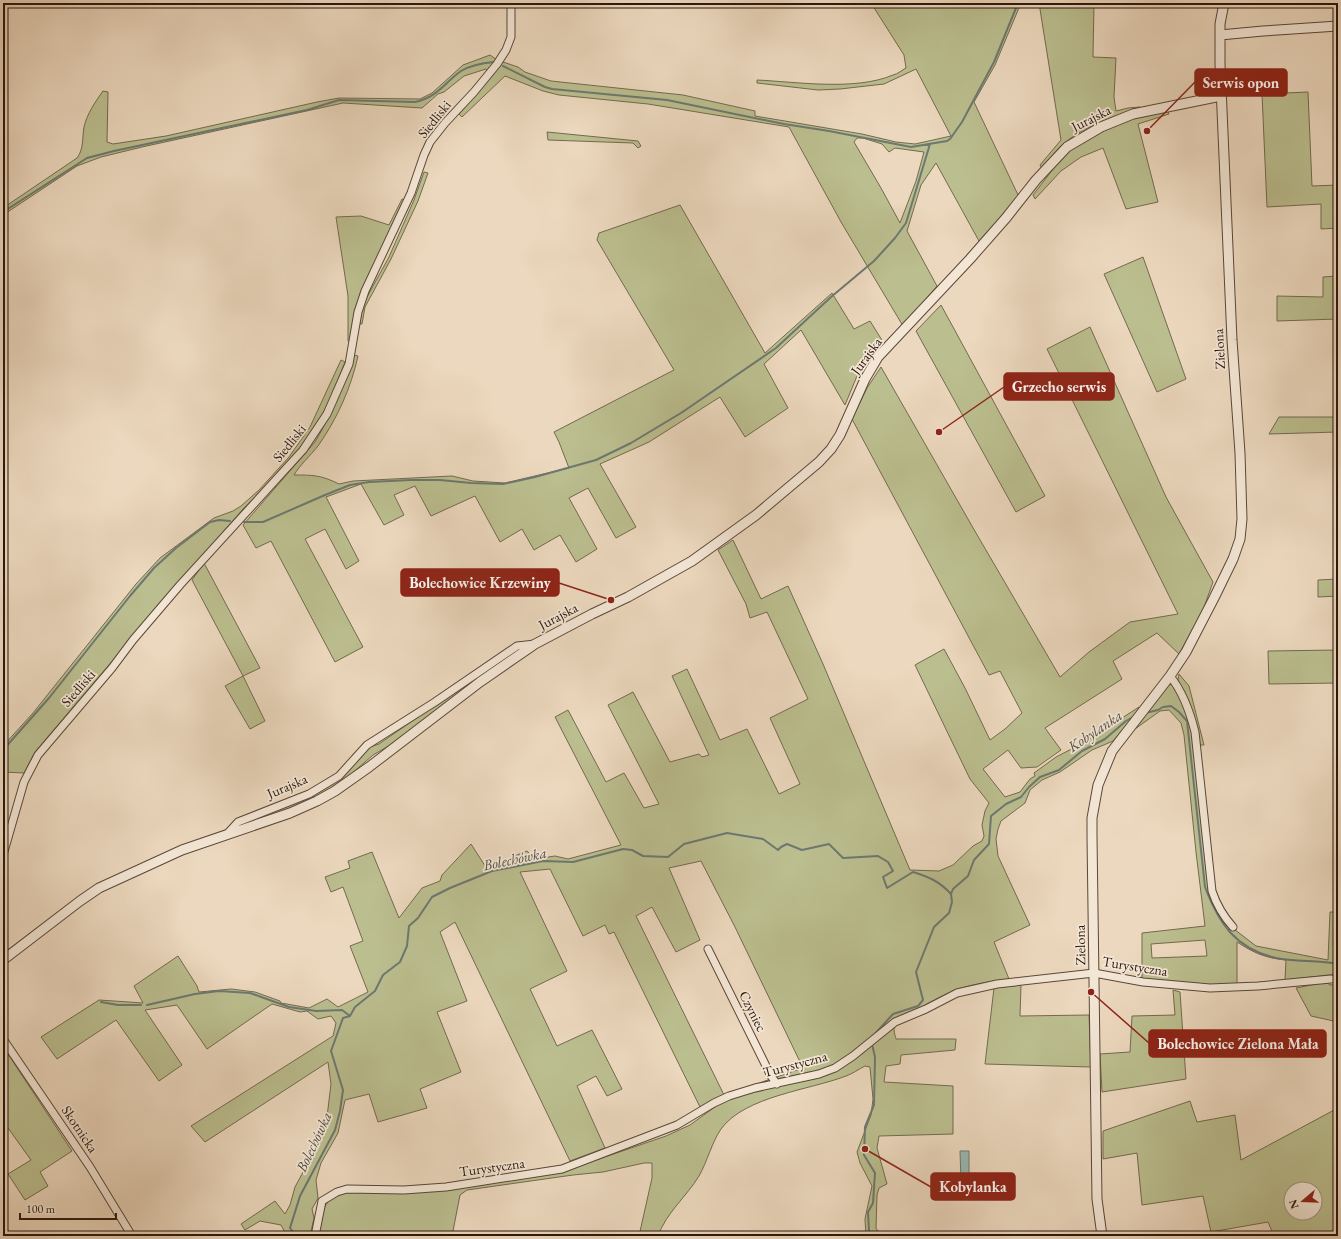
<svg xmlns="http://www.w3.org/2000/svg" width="1341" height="1239" viewBox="0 0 1341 1239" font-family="'EB Garamond',serif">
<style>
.green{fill:#bbbe8f;stroke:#736a4e;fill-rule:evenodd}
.water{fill:#99b9b4;stroke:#6d7871}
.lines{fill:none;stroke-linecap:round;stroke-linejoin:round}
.stream{stroke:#6d7871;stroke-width:2}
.minor-casing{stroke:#5b4739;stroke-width:9}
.tertiary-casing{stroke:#5b4739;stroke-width:11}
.minor{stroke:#f3e6d5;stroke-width:7}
.tertiary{stroke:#f3e6d5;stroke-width:9}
.labels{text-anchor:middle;stroke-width:3.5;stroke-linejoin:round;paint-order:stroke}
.street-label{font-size:14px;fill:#2b170d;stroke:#f3e6d5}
.water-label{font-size:15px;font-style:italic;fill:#525047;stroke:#f3e6d5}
.leader{fill:none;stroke:#8f2418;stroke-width:1.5}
.callout-dot{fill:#8f2418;stroke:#f3e6d5;stroke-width:1.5}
.callout{fill:#8f2418;stroke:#8f2418;stroke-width:1.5}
.callout-label{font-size:15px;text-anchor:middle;font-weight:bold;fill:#fff}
</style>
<rect width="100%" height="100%" fill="#ecd8be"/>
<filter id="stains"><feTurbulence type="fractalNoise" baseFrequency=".005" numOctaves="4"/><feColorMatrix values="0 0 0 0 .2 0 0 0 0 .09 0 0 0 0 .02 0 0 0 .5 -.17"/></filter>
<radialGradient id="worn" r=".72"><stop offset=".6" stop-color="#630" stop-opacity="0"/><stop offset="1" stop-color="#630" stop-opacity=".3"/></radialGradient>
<path class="green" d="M871 3H1021L995 65 974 102 1019 197 979 241 936 163 921 185 907 231 937 286 903 326 841 222 789 127 648 104 559 95 543 91 505 76 462 117 459 114 492 75 486 69 464 76 444 92 438 94 422 108 343 103 142 147 101 157 77 166 3 215V208L77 158C84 149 82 138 84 127 87 114 95 102 103 91L108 92 107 142 113 144 166 136 317 102 339 98 420 99 432 93 463 65 490 55 497 60 518 67 525 72 551 81 683 95 755 111V116L862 134 896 142 915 144 951 136 916 69 884 84 840 89 818 90 757 83V80C798 82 855 91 893 75 898 74 902 70 906 68L904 55ZM857 138H863L882 144 889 152 895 148 924 152 916 181 900 223 881 188 854 142Z
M1039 3H1094L1093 57 1116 58 1114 97 1116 111 1128 108 1140 107C1115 116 1082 127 1062 145 1055 151 1049 161 1042 169L1040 165 1061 140Z
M1308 92 1312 186 1338 185V228L1321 229V204L1267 207 1262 94Z
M1167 109 1169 114 1138 124 1158 202 1126 209 1103 148 1081 157 1061 171 1035 199 1033 195 1064 155 1076 145 1107 129 1135 117Z
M547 132 638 141 641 146 638 148 633 143 548 140Z
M424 172 428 173 418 201 391 259 365 307 362 324H360L362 306 389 257 414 200Z
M402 199 406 200 360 294 354 320 351 342 348 341V296L336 217 361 216 389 225Z
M680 205 765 353 832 293 854 329 870 321 885 345 864 366 857 376 845 405 801 330 764 364 788 408 745 437 720 397 649 442 600 464 636 527 616 538 588 488 569 498 597 549 576 562 560 535 534 550 522 529 500 542 475 496 431 516 415 486 394 495 404 515 384 525 361 484 326 497 359 561 346 569 325 529 305 539 363 647 335 662 271 541 256 548 243 525 315 442C331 415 344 385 354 355L358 356C351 388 337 419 318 446 310 456 300 465 294 475 313 475 321 475 339 484L353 481 452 476 473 481 505 483 569 468 559 442 554 432 674 370 597 240 599 233Z
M1143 257 1186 379 1157 392 1104 274Z
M1338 276V319L1277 321V296L1323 297V277Z
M941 305 1045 496 1016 512 916 331Z
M1090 327 1166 497 1213 582 1203 610 1179 654 1157 633 1113 661 1122 679 1045 728 1061 750 1037 767 1021 768 1008 750 983 769 1005 797 1020 792 1030 779 1035 776 1034 773 1056 757 1085 742 1139 707 1140 709 1113 741 1092 750 1060 772 1042 780 1030 790 1025 803 1001 821 998 829 996 839 998 856 1030 925 994 942 1009 979C992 981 974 984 958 989 946 993 900 1017 895 1027 893 1030 895 1035 896 1039H956L955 1050 901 1055 900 1064 886 1066 884 1082 953 1086V1134L879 1136 877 1148 887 1184 879 1188 877 1195 876 1228 881 1236H866L865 1219 872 1186 860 1163 857 1152 871 1115 873 1099 870 1067 865 1066C859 1069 852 1074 846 1076 810 1090 745 1096 721 1129 712 1142 707 1162 699 1176 687 1196 666 1213 658 1236H639L652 1178V1163H644L603 1172 573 1175 467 1190 460 1195 452 1236H316L325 1206 332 1197 343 1192H416L567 1170 666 1136 690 1125 719 1104 724 1096 704 1107H700L614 932 609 934 605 925 583 936 550 869 520 872 567 971 530 989 557 1046 592 1030 622 1089 607 1096 596 1076 577 1086 605 1148 570 1161 455 922 440 932 467 1001 437 1012 461 1072 420 1089 427 1108 378 1122 369 1094 345 1100 338 1133 321 1163 316 1180 318 1198 312 1209 314 1218 310 1236H287L281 1225 260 1221 245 1230 241 1224 275 1201 285 1214 290 1205 295 1187 315 1150 327 1117 331 1084 328 1062 205 1142 191 1126 333 1036 336 1023 331 1016 318 1019 307 1011 300 1012 272 1004 207 1049 177 1005 145 1010 182 1065 159 1081 116 1020 57 1059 41 1037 99 1000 143 1003 134 986 178 956 197 986 199 992 231 989 255 992 280 1001 281 1003 309 1008 327 999 338 1007 368 992 350 946 363 941 343 887 331 892 325 877 350 868 348 861 372 852 399 918 422 888 440 881 442 875 471 844 489 872 506 866 512 857 527 851 535 859 555 856 568 859 621 845 555 717 568 710 606 782 624 773 644 808 659 804 608 705 633 692 670 762 699 754 702 757 709 755 672 676 687 669 720 740 747 729 779 794 800 784 770 718 808 699 767 612 750 618 746 604 718 550 733 540 761 599 788 586 823 664 910 870 939 871 953 865 973 846 982 841 984 836 982 825 985 811 989 803 970 779 915 665 944 649 965 688 990 740 1005 729 1022 713 1000 671 989 675 852 419 867 388 881 367 976 533 1060 677 1089 652 1130 622 1178 614 1047 349ZM701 861 735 927 803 1068 724 1095 636 916 652 907 676 952 700 940 669 868Z
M341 360 345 362 328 404 317 426 303 448 243 509 181 580 35 752 24 773 3 772V746L33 713 136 584 160 558 214 518 233 511 241 506 259 490 289 457 310 427Z
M1279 417H1338V432L1269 434Z
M204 563 260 668 243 676 265 721 250 729 225 686 243 676 192 580Z
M1338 579V596L1318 597V580Z
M523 648 397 741 373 755 334 789 290 811 242 825 246 822 314 794 370 747 379 744 515 650Z
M1338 650V683L1269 684 1268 651Z
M1179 674 1189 686 1204 745H1200L1195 724 1178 680Z
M1168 684 1176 686 1192 724 1210 891 1230 926 1256 946 1328 960 1330 912H1338V974L1285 980 1286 960C1265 958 1254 953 1237 942V986H1212L1142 979V933L1205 926 1196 852 1184 735 1181 723 1169 710 1160 711 1135 729ZM1205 940 1207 956 1152 958 1151 944Z
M1326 982 1330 985 1338 984V1022L1311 1016 1296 988Z
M1021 985 1020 1016 1089 1015 1091 1067 985 1064 994 988Z
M1173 990 1180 992 1186 1079 1102 1092 1100 1054 1130 1052 1132 1016 1175 1015Z
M4 1048 72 1151 40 1172 48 1186 25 1200 8 1174 31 1160 3 1121V1049Z
M1190 1101 1197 1122 1235 1115 1241 1160 1338 1108V1236H1274L1268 1222 1211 1232 1203 1196 1142 1205 1137 1153 1103 1159V1131ZM1291 1189H1315V1213H1291Z"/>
<path class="water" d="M960 1151H969V1181L961 1182Z"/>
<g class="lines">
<path class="stream" d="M503 66 545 87 552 89 667 100 784 124 829 131 911 147 947 141 950 139 962 122 994 62 1018 3
M3 212 87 158 114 151 307 110 339 100 415 102C438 97 444 83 461 71 471 65 483 63 494 62
M244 522H263L325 495 350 485 369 482 411 480H440L471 483 503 484 535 477 596 460 631 443 681 413 776 348 831 297 874 261 895 238 906 223 930 144
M1145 713 1158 710 1163 707 1171 706 1179 712 1187 721 1205 887C1219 924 1236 949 1276 958 1296 962 1318 960 1338 964
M3 750 49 698 130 596 154 568 176 548 210 522 219 520 230 521
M101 1002 118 1005H141
M147 1005 195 994 219 991 250 993 289 1007 316 1011 342 1010 350 1016
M872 1037 893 1014 918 1006 923 1000 916 972 934 927 949 913 952 902 951 894 953 889 968 876 974 860 989 844 991 816 1006 804 1021 797 1029 787 1040 777 1059 770 1082 751 1105 739 1126 721 1135 716
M872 1044 875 1057 874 1105 865 1127 864 1155 875 1173 873 1203 868 1212 869 1231 873 1236
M296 1236 290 1228 300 1196 335 1130 340 1111 343 1090 331 1051 343 1018 350 1016 355 1007 375 991 383 975 400 962 407 946 409 926 418 918 432 897 450 888 492 871 543 861 573 862 623 849 632 850 643 856 668 857 684 844 727 833 763 839 778 850 781 847 787 844 802 850 829 844 843 858 878 856 888 862 893 871 883 877 887 888 913 872C929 877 939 881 951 894"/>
<g class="minor-casing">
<path id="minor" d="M1170 676C1183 692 1190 712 1195 732L1212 891C1217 906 1223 916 1233 927
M227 834 238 822 309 794 339 776 367 745 435 702 517 646 535 644
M3 855 24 782 38 755 112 668 133 640 180 585 303 450 327 414 349 364 358 312 365 291 411 193 424 155 430 142 445 123 474 92 497 64 506 50 511 37V3
M708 949 771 1076 777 1084
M3 1039 90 1167 132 1236
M315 1236 322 1201 337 1192 347 1189 404 1190 446 1187 562 1169 677 1125 714 1103 729 1096 755 1088 819 1074 835 1068 853 1056 895 1022 926 1009 957 993 997 984 1094 973 1143 982 1210 988 1258 986 1331 979"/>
</g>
<g class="tertiary-casing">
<path id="tertiary" d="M1220 35 1263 31 1338 26
M3 960 80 901 99 888 182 850 290 813 317 801 335 791 369 767 480 682 535 644 592 614 628 597 692 561 756 515 819 462 831 449 840 435 865 379 878 357 970 259 1006 218 1036 180 1067 147 1101 127 1133 114 1221 96
M1102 1236 1097 1199 1092 836V818L1098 785 1112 751 1170 676 1186 652 1214 598 1233 559 1240 539 1242 519 1240 453 1232 340 1220 64V24L1224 3"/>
</g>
<use href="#minor" class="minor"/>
<use href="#tertiary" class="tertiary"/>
</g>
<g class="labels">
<g class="street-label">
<text transform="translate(1091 118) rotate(-27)" y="5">Jurajska</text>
<text transform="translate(434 119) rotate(-51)" y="5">Siedliski</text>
<text transform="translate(1219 349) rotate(-93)" y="5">Zielona</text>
<text transform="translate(866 356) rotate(-54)" y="5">Jurajska</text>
<text transform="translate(289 443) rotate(-51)" y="5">Siedliski</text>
<text transform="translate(558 616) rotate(-28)" y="5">Jurajska</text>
<text transform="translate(78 688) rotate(-49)" y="5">Siedliski</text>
<text transform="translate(287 786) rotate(-23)" y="5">Jurajska</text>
<text transform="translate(1080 945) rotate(-91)" y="5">Zielona</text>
<text transform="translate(1135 966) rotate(9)" y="5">Turystyczna</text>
<text transform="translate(753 1011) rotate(63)" y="5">Czyniec</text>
<text transform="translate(795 1064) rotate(-15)" y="5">Turystyczna</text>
<text transform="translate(80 1129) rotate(56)" y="5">Skotnicka</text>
<text transform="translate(492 1167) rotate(-8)" y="5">Turystyczna</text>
</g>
<g class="water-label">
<text transform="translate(1095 731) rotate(-34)" y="5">Kobylanka</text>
<text transform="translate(515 859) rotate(-12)" y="5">Bolechówka</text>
<text transform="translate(314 1142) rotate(-65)" y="5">Bolechówka</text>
</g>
</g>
<path class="leader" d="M1147 131L1195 82M939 432L1004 387M611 600L559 583M1091 992L1149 1043M865 1149L931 1187"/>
<g class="callout-dot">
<circle cx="1147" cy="131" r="4"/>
<circle cx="939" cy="432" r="4"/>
<circle cx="611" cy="600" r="4"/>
<circle cx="1091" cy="992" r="4"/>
<circle cx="865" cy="1149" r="4"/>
</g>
<g class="callout">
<rect x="1195" y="69" width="92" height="27" rx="4"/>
<rect x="1004" y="373" width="110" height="27" rx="4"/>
<rect x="401" y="569" width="158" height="27" rx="4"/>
<rect x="1149" y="1030" width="177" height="27" rx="4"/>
<rect x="931" y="1173" width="84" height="27" rx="4"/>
</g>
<g class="callout-label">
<text x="1241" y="88">Serwis opon</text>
<text x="1059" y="392">Grzecho serwis</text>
<text x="480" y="588">Bolechowice Krzewiny</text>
<text x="1238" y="1049">Bolechowice Zielona Mała</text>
<text x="973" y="1192">Kobylanka</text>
</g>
<rect width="1341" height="1239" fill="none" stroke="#ecd8be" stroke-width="16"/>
<rect x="4" y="4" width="1333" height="1231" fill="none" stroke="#2b170d" stroke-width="2"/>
<rect x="8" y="8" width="1325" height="1223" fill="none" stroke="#2b170d"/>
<g transform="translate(1303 1201) rotate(251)"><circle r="19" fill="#f3e6d5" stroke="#a39385"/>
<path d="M0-3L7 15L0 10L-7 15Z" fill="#8f2418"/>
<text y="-6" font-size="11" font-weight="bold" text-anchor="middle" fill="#2b170d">N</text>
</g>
<path d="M20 1213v6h96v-6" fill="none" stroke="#2b170d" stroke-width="2"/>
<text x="26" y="1213" font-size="12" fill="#2b170d" stroke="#f3e6d5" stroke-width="3" paint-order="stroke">100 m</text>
<rect width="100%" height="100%" filter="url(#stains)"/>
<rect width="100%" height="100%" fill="url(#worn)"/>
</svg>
